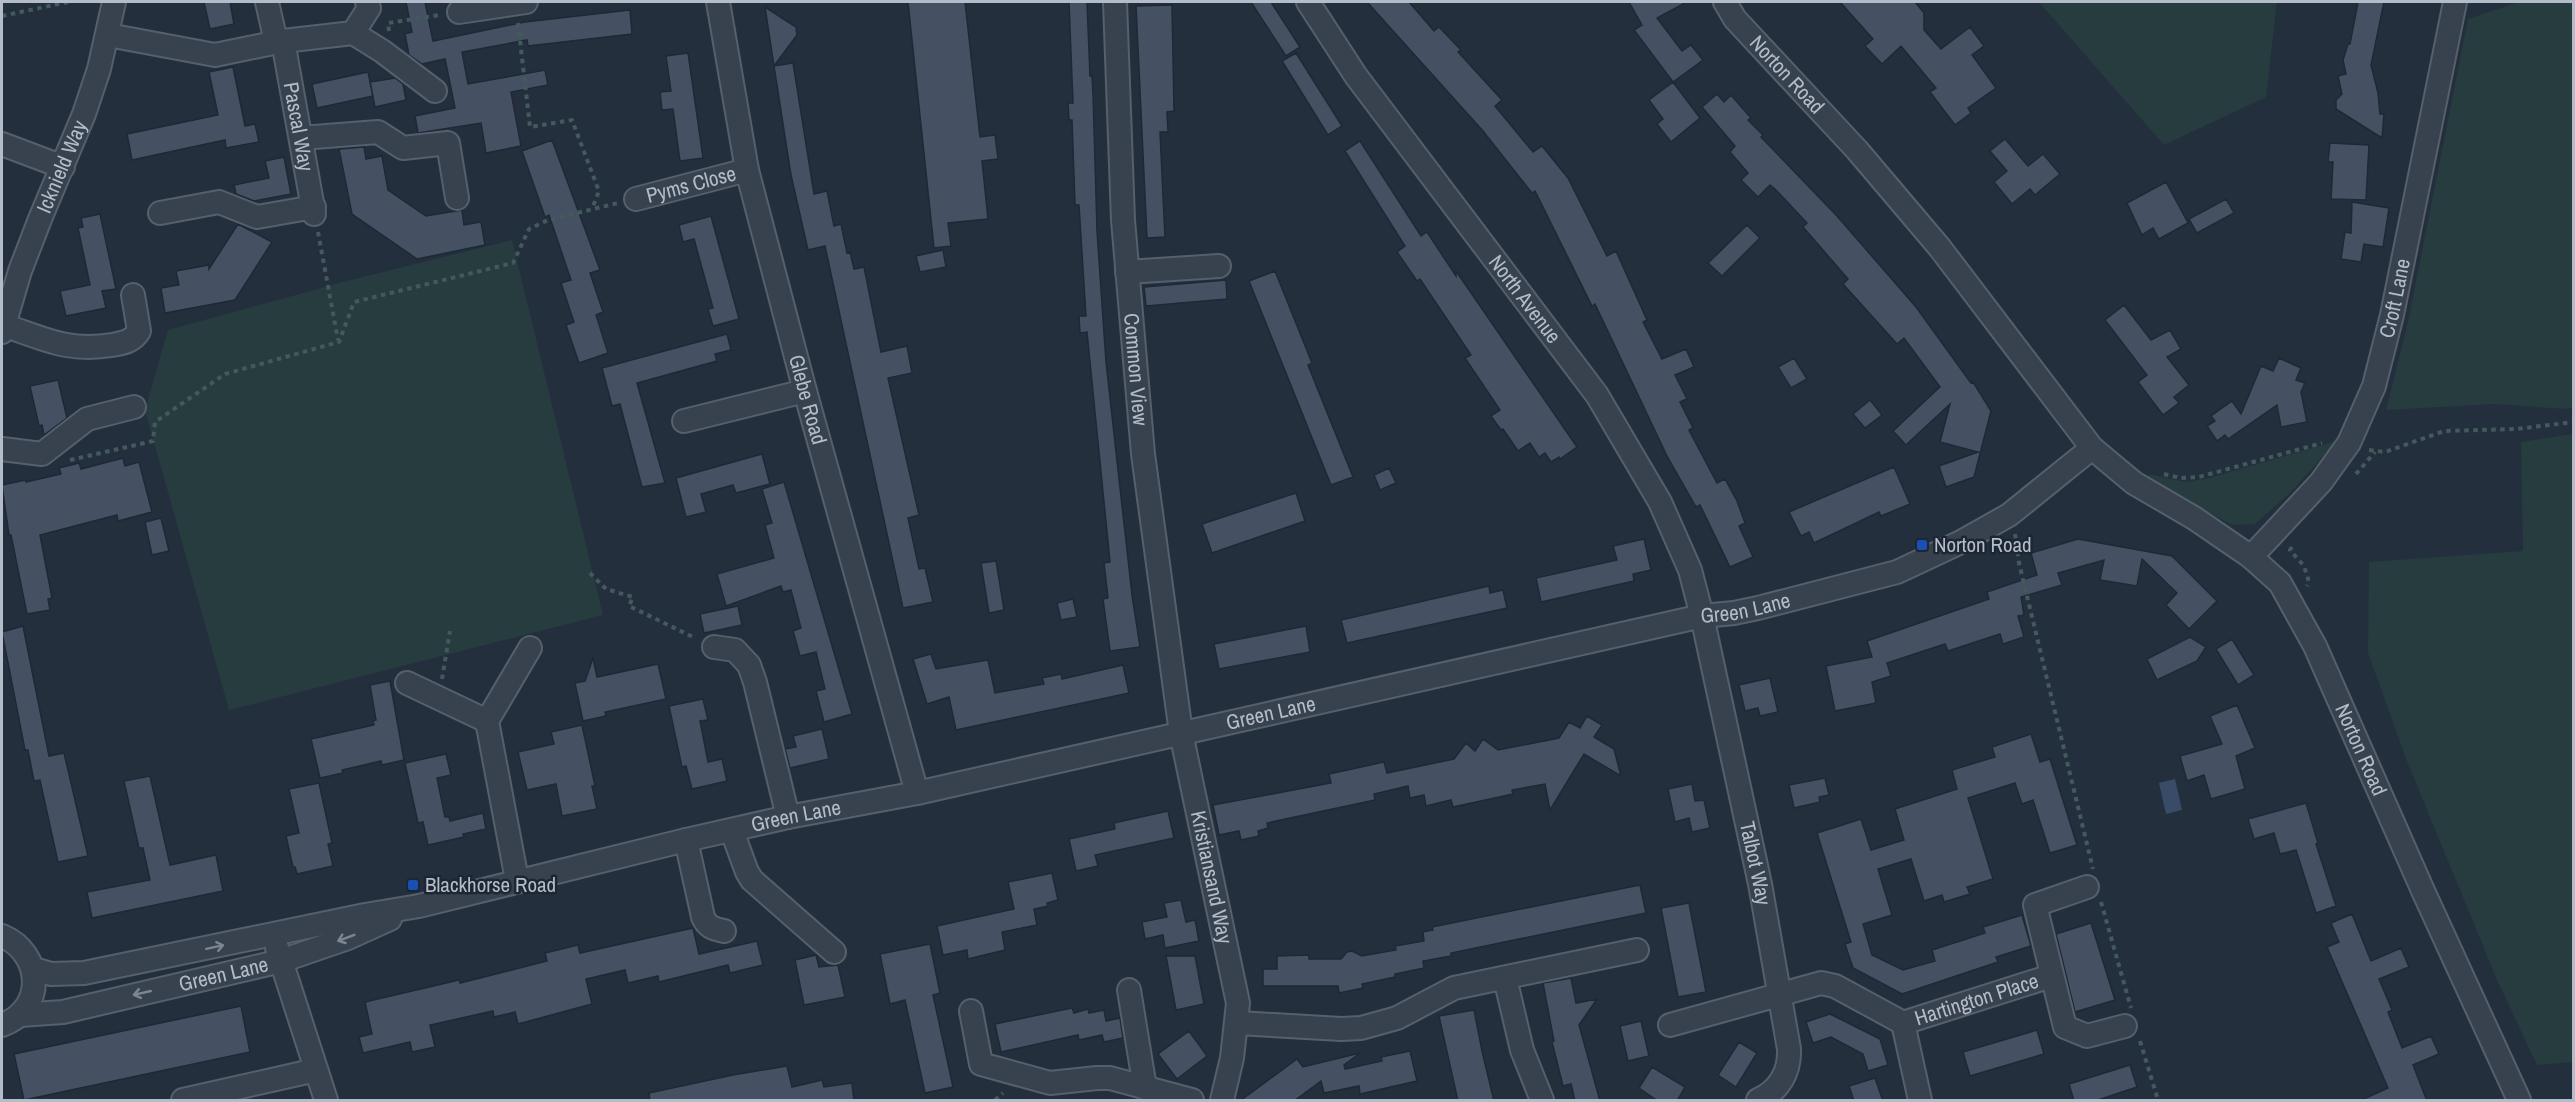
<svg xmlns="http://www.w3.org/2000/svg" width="2575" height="1102" viewBox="0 0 2575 1102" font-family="'Archivo Narrow',sans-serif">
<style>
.green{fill:#263c3f}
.water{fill:#394c67}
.building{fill:#455162;stroke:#1f2835;stroke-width:1.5}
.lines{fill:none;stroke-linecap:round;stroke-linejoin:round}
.minor-casing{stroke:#565f6c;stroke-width:26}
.path{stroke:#44595c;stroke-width:4;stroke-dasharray:4.5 4.5;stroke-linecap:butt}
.minor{stroke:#38414e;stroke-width:22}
.oneway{stroke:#7c8592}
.transit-dot{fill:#1a4fb4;stroke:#1d2633;stroke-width:2}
.labels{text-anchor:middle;stroke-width:5;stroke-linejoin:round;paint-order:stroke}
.street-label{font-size:21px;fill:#b4bcc9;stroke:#1d2633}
.poi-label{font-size:21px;fill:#b4bcc9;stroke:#1d2633;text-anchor:start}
</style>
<rect width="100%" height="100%" fill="#242f3e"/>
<path class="green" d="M2039 2H2277L2266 97 2164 145Z
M2519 2H2573V408L2566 409 2494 404 2386 410 2408 322 2468 19Z
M512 240 603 615 229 710 145 410 168 330 343 282Z
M2573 434V1062L2537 1065 2498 982 2408 764 2368 653 2369 562 2523 551 2521 442Z
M2337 441 2291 492 2255 524 2232 525 2147 478 2149 474 2186 482 2209 478Z"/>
<path class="water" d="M2175 779 2182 810 2166 814 2159 783Z"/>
<path class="building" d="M204 2H230L234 24 210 29Z
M406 2H425L433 41 525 22 630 10 632 34 528 46 527 40 462 52 468 84 545 70 548 85 511 92 521 146 486 153 481 123 418 133 415 116 455 108 445 59 422 64 409 55 405 34 412 32Z
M908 2H965L980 137 995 135 998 159 982 161 988 219 948 223 951 246 934 248Z
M1069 2H1087L1090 76H1092L1093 93 1097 231 1106 362 1132 595 1140 647 1110 651 1103 599 1108 598 1104 563 1110 562 1087 332 1080 333 1079 316H1086L1079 205H1075L1072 120H1069L1068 103H1073Z
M1251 2H1271L1300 47 1286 56Z
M1367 2H1409L1434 31 1439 27 1461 50 1458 52 1502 100 1495 106 1533 152 1542 146 1568 178 1607 256 1616 251 1647 320 1643 322 1662 359 1686 349 1694 367 1675 375 1687 399 1680 402 1693 428 1689 430 1717 483 1725 479 1737 501 1745 523 1739 526 1753 557 1730 567 1700 505 1696 507 1667 456 1595 304 1592 306 1535 191 1532 193 1483 131Z
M1629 2H1687L1657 18 1682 51 1691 45 1703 60 1673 82 1634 30 1642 25Z
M1840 2H1915L1924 13V30L1941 49 1970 27 1984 46 1972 55 1996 88 1968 108 1971 113 1955 125 1930 92 1936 88 1901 46 1882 64 1865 46 1873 39Z
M2358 2H2384L2371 65 2378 93 2380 114H2384L2382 138 2336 109V100L2342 94 2338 76 2346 74 2343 60 2348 44H2350Z
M1172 5 1174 111 1167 112 1168 132H1160L1165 237 1147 238 1136 6Z
M765 7 796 27 797 35 774 66Z
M688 53 703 158 680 161 673 109 662 110 660 92 671 91 666 56Z
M1296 53 1342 126 1328 135 1282 61Z
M793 63 814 194 827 191 834 226 841 224 847 253 850 252 854 269 864 267 881 352 907 346 912 373 888 378 919 515 908 518 919 569 925 568 933 602 903 608 825 246 808 250 791 175 774 66Z
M233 67 245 126 255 124 259 142 226 148 225 140 132 160 127 134 218 115 209 72Z
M368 72 373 96 317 108 312 84Z
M395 78 403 84 406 100 375 107 370 82Z
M1673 82 1700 118 1671 142 1657 124 1663 119 1649 100Z
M1717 94 1724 102 1731 95 1751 118 1748 120 1763 135 1761 137 1837 216 1916 307 1971 383 1973 382 1991 411 1974 477 1946 487 1939 466 1978 452 1940 442 1950 404 1906 445 1893 431 1940 387 1904 338 1897 344 1843 284 1848 279 1803 227 1807 223 1775 189 1770 185 1758 197 1741 180 1748 173 1730 152 1735 146 1702 107Z
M2005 139 2028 166 2043 154 2060 174 2035 195 2030 189 2012 204 1994 182 2007 171 1990 151Z
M552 140 600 270 590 273 603 312 596 315 608 353 579 363 566 325 574 322 561 283 571 280 549 215 545 217 522 151Z
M1360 141 1421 236 1427 232 1456 276V271L1577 447 1560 459 1559 457 1551 462 1545 453 1539 457 1530 443 1518 451 1503 429 1501 430 1491 416 1500 410 1465 358 1471 355 1420 279 1417 281 1397 252 1405 246 1345 151Z
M2330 143 2369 145 2366 200 2331 199 2333 162H2328Z
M364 147 366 159 382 156 388 190 426 216 462 210 464 225 481 222 485 245 417 259 352 214 339 149Z
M284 157 291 194 254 201 236 194 234 185 269 178 265 161Z
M2166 182 2188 223 2159 239 2153 228 2142 235 2127 203Z
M2226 199 2234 213 2197 233 2189 219Z
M2352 202 2389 208 2383 247 2364 244 2361 262 2341 259 2345 232 2351 233Z
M100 214 116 289 102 291 106 308 66 316 60 291 90 285 78 228 83 227 81 218Z
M711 216 739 319 713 326 708 309 713 308 694 239 683 242 679 225Z
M238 224 272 242 235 300 165 313 161 288 179 285 176 271 209 265V269Z
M1747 225 1760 238 1722 276 1708 263Z
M943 250 946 267 920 272 916 256Z
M1275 271 1312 363 1308 365 1353 477 1331 485 1249 281Z
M1226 280 1227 299 1146 306 1144 287Z
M2124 305 2151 340 2170 330 2181 349 2167 357 2189 385 2174 397 2179 403 2163 415 2138 382 2147 375 2105 320Z
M727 334 731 350 715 354 717 361 637 383 665 483 642 487 620 404 612 406 602 368Z
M1794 358 1807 379 1791 388 1778 367Z
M2279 358 2301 368 2296 380 2305 383 2301 392 2307 422 2281 427 2277 405 2228 439 2225 435 2217 441 2207 426 2215 421 2211 416 2232 401 2241 414 2261 366 2273 371Z
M58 380 67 418 44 435 42 425 39 426 30 386Z
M1870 400 1882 415 1865 428 1853 414Z
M762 454 770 484 736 493 733 485 701 494 706 512 686 517 676 478Z
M123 458 125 466 139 462 152 512 118 521 117 515 40 535 52 598 48 599 50 610 27 614 11 535H9L2 485 26 480V482L61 474 59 468 79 463 81 469Z
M1894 467 1910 504 1881 516 1879 512 1814 543 1809 532 1801 536 1789 512Z
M1389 468 1396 483 1380 490 1374 475Z
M784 482 852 714 824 722 816 691 825 689 816 652 800 656 793 631 801 628 791 590 783 592 781 586 726 606 717 574 774 558 765 525 772 523 762 489Z
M1296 493 1305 521 1212 553 1202 524Z
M161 518 169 551 152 555 145 522Z
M1644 539 1651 570 1633 574 1634 581 1541 602 1536 578 1617 560 1613 546Z
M2078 539 2172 556 2217 601 2189 629 2166 605 2177 593 2142 559 2137 586 2100 580 2104 560 2058 573 2062 585 2021 597 2024 615 2018 616 2024 637 2003 644 2000 634 1948 651 1945 644 1887 663 1891 676 1872 682 1876 703 1835 711 1826 666 1872 657 1867 641 1989 599 1987 592 2037 575 2031 553Z
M996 561 1004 610 989 613 981 563Z
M1489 586 1490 593 1503 590 1507 608 1347 643 1341 620Z
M1073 599 1077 617 1061 620 1057 603Z
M738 606 742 625 704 633 700 614Z
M23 626 49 756 64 753 88 856 58 862 40 780 34 781 28 750H25L2 632Z
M1306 626 1310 652 1219 669 1214 644Z
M2190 637 2206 647 2197 661 2157 680 2147 659Z
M2232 639 2254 675 2238 685 2216 649Z
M931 654 936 669 988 660 995 693 1044 684 1042 678 1061 674 1062 679 1123 665 1129 693 956 730 949 697 927 704 913 659Z
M593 658 597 677 658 664 666 699 605 712 606 716 583 721 575 683 585 681Z
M1770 678 1778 712 1760 716 1758 708 1745 711 1739 685Z
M390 681 404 760 382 765 381 761 342 770 343 773 320 778 311 739 374 725 373 721 376 720 370 685Z
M703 699 708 720 700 721 708 762 722 759 727 781 692 789 686 766 682 767 669 706Z
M2237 705 2255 748 2236 756 2245 789 2211 799 2204 775 2187 781 2180 756 2222 744 2210 716Z
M1587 716 1602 725 1594 737 1614 749 1621 776 1584 754 1550 810 1545 784 1512 790 1513 794 1453 807 1451 800 1426 806 1424 795 1410 798 1408 786 1374 794 1375 800 1267 823 1268 828 1258 831 1259 836 1241 840 1239 831 1219 835 1213 805 1331 783 1329 774 1384 762 1387 773 1454 759 1466 743 1475 751 1483 739 1498 750 1559 738 1569 722 1580 728Z
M582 725 595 786H592L597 809 562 816 556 784 527 790 518 752 554 744 551 732Z
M822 729 829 759 790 768 785 749 796 747 793 736Z
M2031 734 2040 762 2050 759 2077 845 2050 853 2033 800 2022 804 2015 783 1968 798 1993 879 1967 887 1970 894 1944 902 1942 895 1924 901 1911 859 1878 869 1892 915 1863 924 1872 955 1903 970 1935 961 1932 950 1985 933 1983 927 2022 915 2031 946 1996 957 1998 962 1902 994 1853 968 1845 944 1851 942 1817 833 1861 819 1871 850 1904 840 1895 809 1957 789 1952 770 1995 757 1992 747Z
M446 754 451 775 437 778 445 817H449L450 821 483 813 486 829 463 834 464 837 428 845 423 822 418 823 405 763Z
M150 776 170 865 216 855 223 891 92 918 87 892 150 880 143 848H139L124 781Z
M1825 778 1829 795 1819 797 1820 802 1794 808 1789 785Z
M319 783 332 843 328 844 333 866 297 874 295 867H293L286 836 299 833 289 789Z
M1692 784 1695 801 1704 800 1710 828 1692 832 1689 818 1675 822 1668 789Z
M2306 803 2318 843 2316 844 2336 906 2316 913 2296 850 2280 854 2274 833 2254 839 2248 819Z
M1168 811 1174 838 1095 855 1098 866 1076 871 1069 839 1115 829 1114 823Z
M1052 873 1058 900 1047 903 1048 906 1034 909 1037 925 1002 932 1005 950 968 959 967 950 943 955 937 926 1014 909 1008 882Z
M1640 885 1646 913 1451 953V956L1423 961 1424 968 1395 974V977L1362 984 1363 988 1339 993 1338 986H1263V969H1277V956L1309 955V959H1341L1347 952 1352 951 1362 956 1396 950 1395 946 1424 941 1423 932 1433 930 1432 927Z
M1181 900 1186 922 1195 920 1199 941 1165 948 1163 935 1145 939 1142 922 1167 917 1164 903Z
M1689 903 1706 992 1678 997 1661 908Z
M2352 914 2371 961 2401 948 2409 967 2379 979 2392 1010 2388 1012 2402 1048 2431 1036 2439 1054 2413 1065 2427 1101H2359L2388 1088 2327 947 2339 942 2331 923Z
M2091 923 2115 1000 2075 1012 2056 934Z
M693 928 699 954 757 941 763 965 730 973 728 965 659 982 658 976 628 983 625 970 586 979 592 1004 518 1024 515 1012 494 1017 493 1011 430 1025 435 1047 412 1052 410 1042 363 1053 359 1037 372 1034 365 1002 459 980 460 983 547 961 545 953 578 945 580 953Z
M930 944 940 993 933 995 953 1087 925 1093 905 1000 890 1004 880 954Z
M816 955 819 967 838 965 845 997 804 1005 795 960Z
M1166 956H1195L1204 1004 1176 1010Z
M1571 978 1576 1003 1597 999 1579 1025 1600 1101H1575L1571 1084 1563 1086 1552 1042 1554 1041 1543 983Z
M241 1006 250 1052 24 1100 14 1054Z
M1072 1008 1074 1013 1088 1009 1089 1013 1104 1010 1106 1021 1120 1018 1123 1038 1104 1042 1102 1035 1079 1040 1078 1035 1001 1052 995 1024Z
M1474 1010 1482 1051 1494 1101H1458L1439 1016Z
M1830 1014 1880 1039 1888 1065 1868 1071 1863 1054 1831 1037 1813 1043 1806 1022Z
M1641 1021 1649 1056 1628 1061 1620 1026Z
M2037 1030 2044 1054 1970 1076 1963 1052Z
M1189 1031 1207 1056 1177 1079 1158 1054Z
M1739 1042 1757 1053 1736 1087 1718 1075Z
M1410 1051 1417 1081 1360 1094 1359 1086 1324 1093 1321 1081 1294 1101H1240L1297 1059 1303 1067 1360 1053 1344 1065 1345 1069 1382 1061 1381 1057Z
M2130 1065 2137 1087 2095 1101H2074L2069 1084Z
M787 1066 792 1087 822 1080 824 1087 852 1083 854 1101H650L649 1093 733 1075Z
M1652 1067 1685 1087 1677 1101H1658L1639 1088Z
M1875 1078 1883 1101H1854L1849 1086Z"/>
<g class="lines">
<g class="minor-casing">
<g id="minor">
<path d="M267 2 276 42"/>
<path id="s1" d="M718 2 747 170 805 391 917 793"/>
<path id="s2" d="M1115 2 1123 220 1143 454 1181 733 1238 1003 1232 1058 1222 1100"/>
<path id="s3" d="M1308 2 1356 76 1597 395 1660 502 1690 570 1702 616 1760 884 1789 1049C1790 1072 1779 1091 1758 1100"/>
<path id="s4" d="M1725 2 1735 19 1857 150 1940 248 2092 448 2134 483 2194 518 2251 557 2280 583 2315 646 2424 893 2519 1100"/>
<path d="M459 12 526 2"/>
<path d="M353 33 382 51 435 91"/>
<path d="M108 35 215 55 283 41 353 33 369 8 367 2"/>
<path id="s5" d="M283 41 314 214"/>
<path d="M301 138 378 132 403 148 448 143 457 198"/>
<path d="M2 144 63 167"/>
<path id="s6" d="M636 199 747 170"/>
<path d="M160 213 219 202 257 217 314 207"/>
<path d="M1127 272 1219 266"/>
<path d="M3 325C45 339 67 352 112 345 124 343 133 341 139 331L133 295"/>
<path id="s7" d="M2 332 20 271 40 219 84 114 99 69 114 2"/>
<path d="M684 421 805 391"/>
<path d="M2 449 42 454 87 419 134 407"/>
<path id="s8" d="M2251 557 2321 482 2349 443 2374 386 2392 315 2455 2"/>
<path d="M714 647 735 650 749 665 755 682 788 817"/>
<path d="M407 683 487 721 517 880"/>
<path d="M487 721 530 648"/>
<path d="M732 831 747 872 752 880 834 952"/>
<path d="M686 840 703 917C707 927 714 929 724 931"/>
<path d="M2087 887 2035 905 2065 1027 2087 1036 2125 1026"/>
<path d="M2 936C43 953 46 1009 2 1025"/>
<path d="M277 948 326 1100"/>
<path id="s9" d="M34 969 51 974 84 973 365 915 419 906 686 840 788 817 917 793 1702 616 1734 613 1758 608 1897 572 1961 542 2009 515 2092 448"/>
<path d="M1505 978 1522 1050 1542 1100"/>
<path d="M1129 990 1145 1088"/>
<path d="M971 1011 981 1064 1050 1083 1097 1078H1110L1192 1100"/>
<path id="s10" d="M20 1015 63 1012 281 961 348 938 390 919"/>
<path d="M1238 1023 1341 1029 1361 1028 1397 1018 1454 988 1637 950"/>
<path d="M1670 1025 1821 983 1835 986 1903 1023"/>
<path d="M183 1100 316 1070"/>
<path id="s11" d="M1920 1100 1903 1023 2051 976"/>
</g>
</g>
<path class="path" d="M2 16 68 2
M518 23 530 127 572 120 599 191 592 209
M389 31 388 23 440 15
M318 232 338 340
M2369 450 2385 452 2444 431 2516 429 2574 422
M70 460 153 441 155 422 225 374 339 342 354 302 513 263 529 229 548 220 618 203
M2164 474 2180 478 2199 477 2322 443
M2356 474 2375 452
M2015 534 2019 563 2093 869
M2292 547 2290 550 2304 566 2309 582 2307 586
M590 573 606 589 633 597 629 606 695 638
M442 679 450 631
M2101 902 2131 1008
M2140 1041 2158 1100
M995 1100 1003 1093"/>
<use href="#minor" class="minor"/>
</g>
<defs><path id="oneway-shaft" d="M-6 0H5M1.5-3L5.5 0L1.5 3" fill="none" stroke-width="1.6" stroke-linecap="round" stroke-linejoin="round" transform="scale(1.5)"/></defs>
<g class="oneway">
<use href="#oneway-shaft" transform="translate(346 938) rotate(159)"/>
<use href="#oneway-shaft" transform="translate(215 947) rotate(-12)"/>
<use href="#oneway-shaft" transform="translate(142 993) rotate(167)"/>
</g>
<g class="transit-dot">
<rect x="1916" y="539" width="12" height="12" rx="3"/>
<rect x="407" y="879" width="12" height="12" rx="3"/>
</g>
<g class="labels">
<g class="street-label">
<text dy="7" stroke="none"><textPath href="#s4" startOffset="96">Norton Road</textPath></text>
<text dy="7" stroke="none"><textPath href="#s5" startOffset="87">Pascal Way</textPath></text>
<text dy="7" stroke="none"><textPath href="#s7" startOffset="176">Icknield Way</textPath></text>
<text dy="7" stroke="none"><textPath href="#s6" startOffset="57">Pyms Close</textPath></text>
<text dy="7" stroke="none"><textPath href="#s3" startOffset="368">North Avenue</textPath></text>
<text dy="7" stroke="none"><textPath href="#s8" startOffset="303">Croft Lane</textPath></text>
<text dy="7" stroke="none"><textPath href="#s2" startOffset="368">Common View</textPath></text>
<text dy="7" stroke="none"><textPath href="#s1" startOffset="408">Glebe Road</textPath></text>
<text dy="7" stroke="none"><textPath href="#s9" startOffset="1752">Green Lane</textPath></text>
<text dy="7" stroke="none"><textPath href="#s9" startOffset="1266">Green Lane</textPath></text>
<text dy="7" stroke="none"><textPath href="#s4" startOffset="996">Norton Road</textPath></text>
<text dy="7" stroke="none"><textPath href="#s9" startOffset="780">Green Lane</textPath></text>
<text dy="7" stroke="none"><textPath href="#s3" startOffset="987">Talbot Way</textPath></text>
<text dy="7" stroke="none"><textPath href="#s2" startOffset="882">Kristiansand Way</textPath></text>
<text dy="7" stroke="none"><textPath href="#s10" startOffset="208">Green Lane</textPath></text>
<text dy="7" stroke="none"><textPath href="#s11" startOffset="156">Hartington Place</textPath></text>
</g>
<g class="poi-label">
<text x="1934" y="552">Norton Road</text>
<text x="425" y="892">Blackhorse Road</text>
</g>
</g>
<rect width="2575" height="1102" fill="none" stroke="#b4bcc9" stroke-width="6"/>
</svg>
